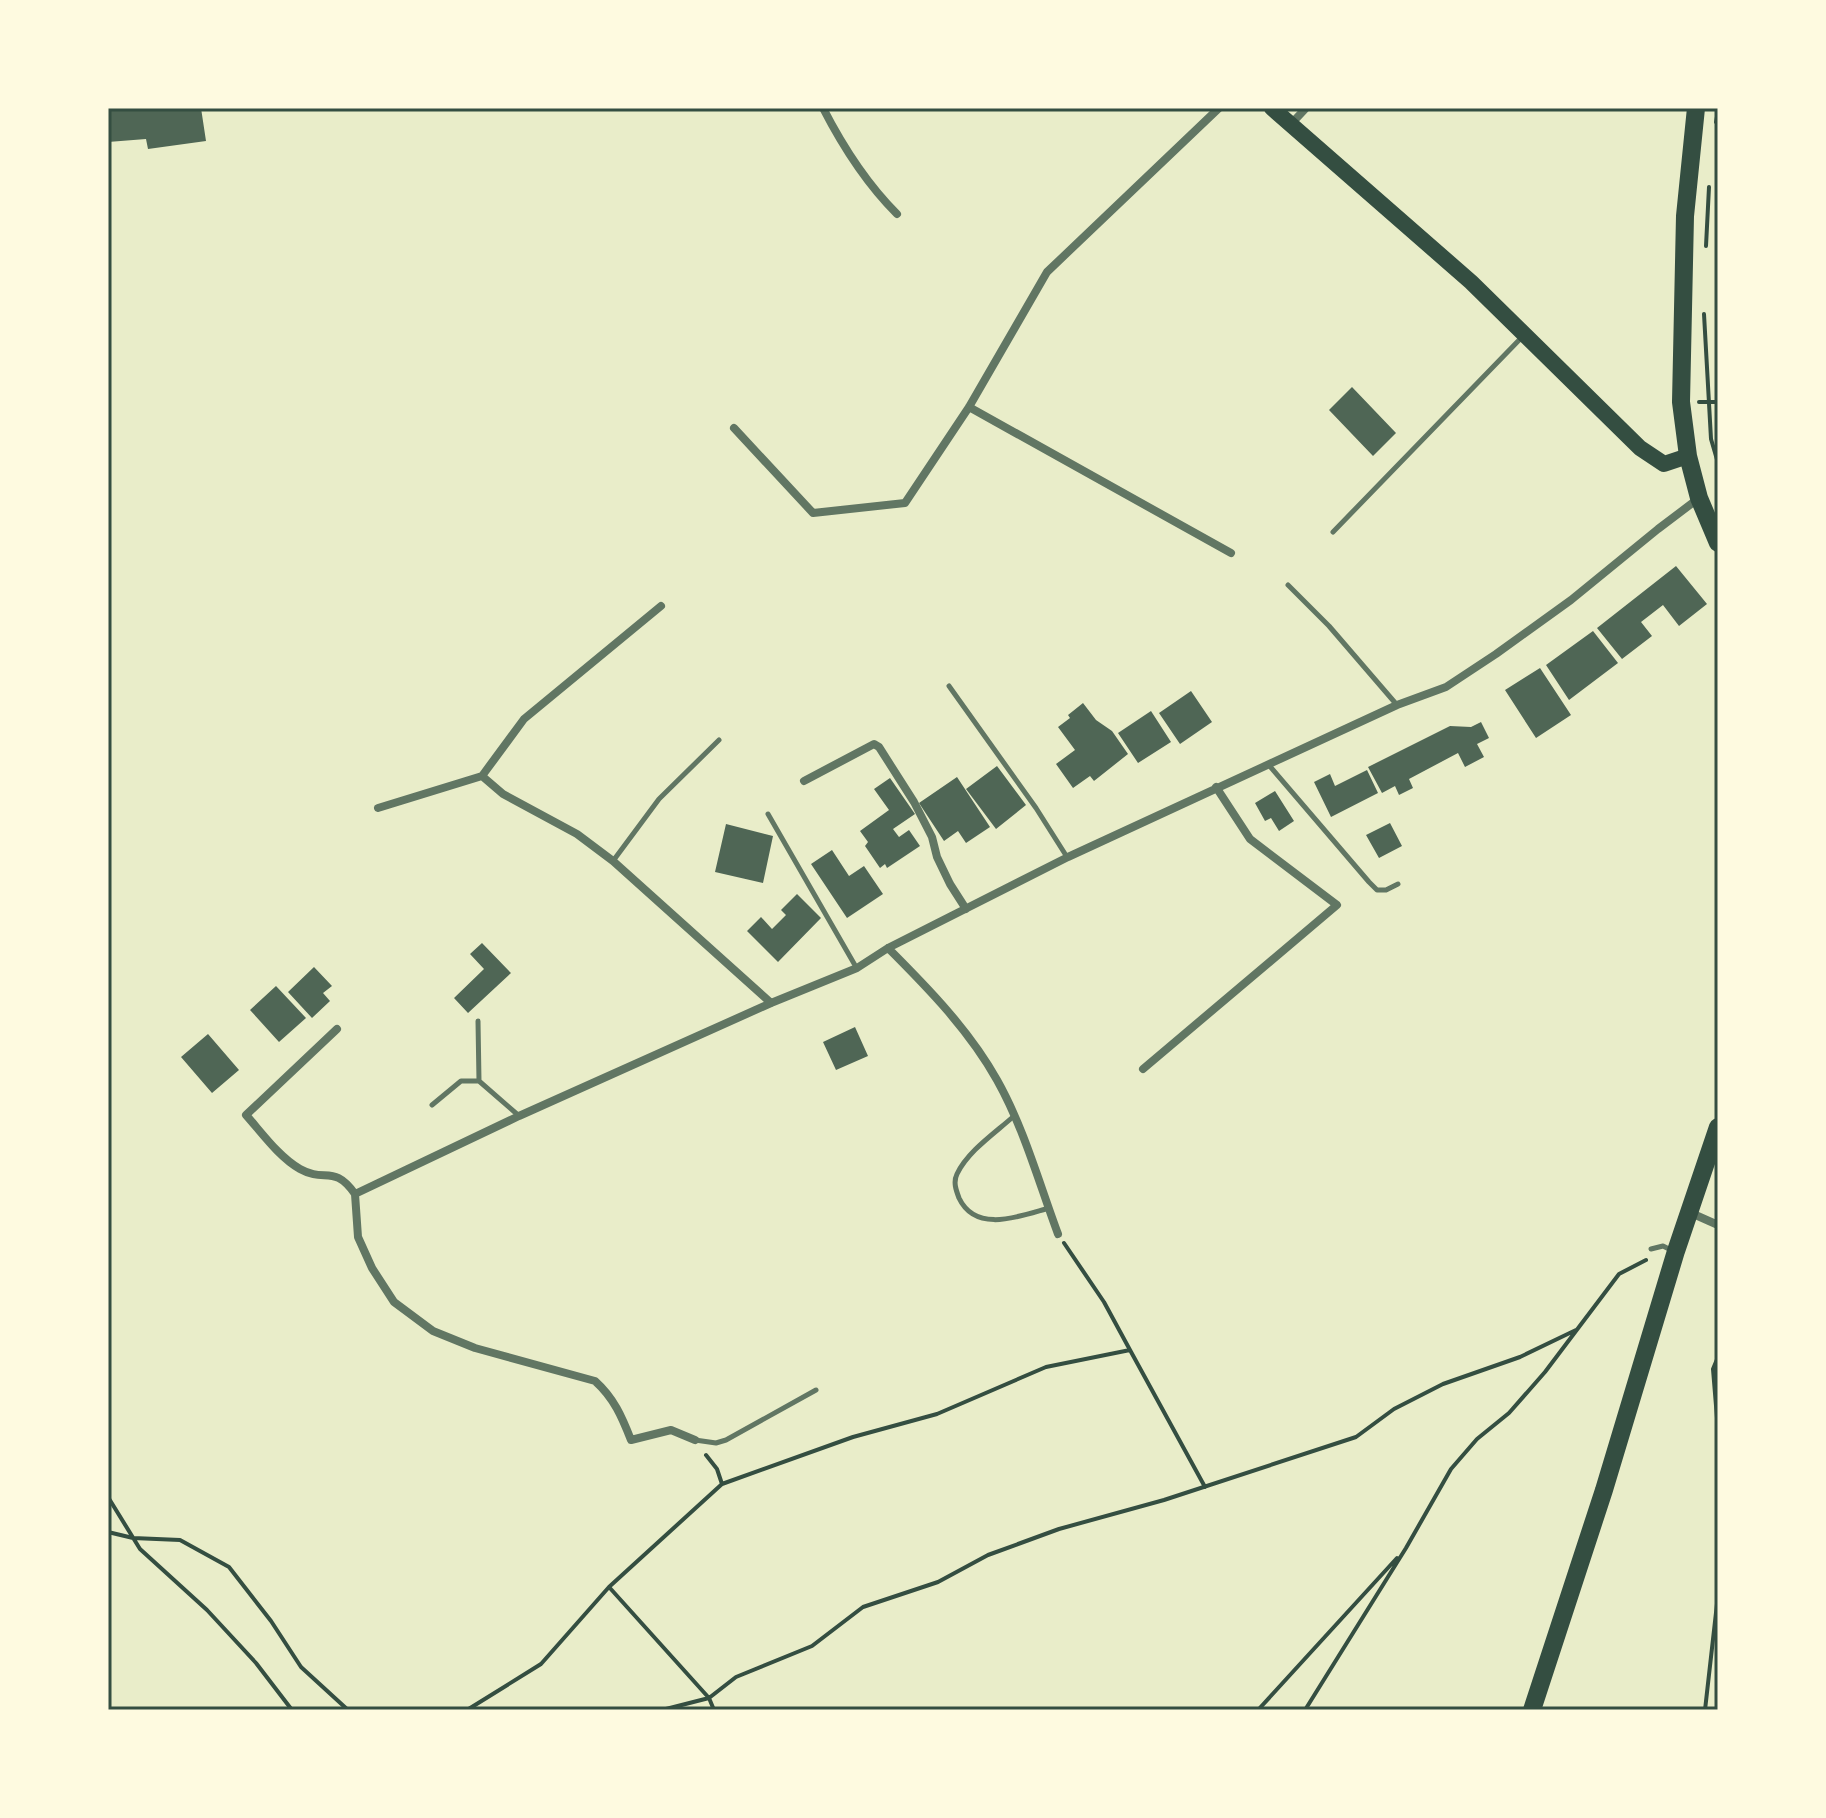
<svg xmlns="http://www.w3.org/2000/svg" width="1826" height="1818" viewBox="0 0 1826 1818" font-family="'DejaVu Sans',sans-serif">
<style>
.building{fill:#4f6655}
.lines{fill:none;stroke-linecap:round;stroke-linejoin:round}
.path{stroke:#344e41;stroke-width:4}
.service{stroke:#617663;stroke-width:5}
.minor{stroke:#617663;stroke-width:8}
.secondary{stroke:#344e41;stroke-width:16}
.primary{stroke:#344e41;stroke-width:18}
.neatline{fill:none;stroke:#344e41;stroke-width:3}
</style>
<rect width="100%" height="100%" fill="#e9edc9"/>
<path class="building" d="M108 108H201L206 141 148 149 146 139 108 142Z
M1352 387 1396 433 1373 456 1329 410Z
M1676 566 1707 604 1679 626 1663 605 1641 622 1652 636 1622 659 1597 628Z
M1593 631 1618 663 1569 700 1546 665Z
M1540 668 1571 715 1536 738 1505 690Z
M1191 691 1212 722 1180 744 1159 713Z
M1083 703 1096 720 1112 731 1128 754 1094 781 1090 776 1073 788 1056 764 1075 750 1058 727 1070 718 1068 715Z
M1151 711 1171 742 1138 763 1118 733Z
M1481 722 1489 738 1477 744 1484 757 1465 767 1458 753 1409 779 1413 788 1399 795 1395 786 1382 793 1368 767 1450 726 1471 727Z
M997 766 1026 805 996 829 966 789Z
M1367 770 1378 793 1331 817 1314 782 1330 774 1335 786Z
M957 777 990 827 966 843 958 831 944 841 919 803Z
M890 778 915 814 893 829 899 837 909 830 920 846 887 868 885 864 880 868 865 846 868 842 860 831 889 810 874 789Z
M1275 791 1294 821 1279 831 1271 818 1265 821 1255 803Z
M1390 823 1402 846 1379 858 1366 835Z
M726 824 773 836 763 883 715 872Z
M832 850 849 876 864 866 883 894 847 918 811 864Z
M797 894 821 918 778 962 747 931 761 917 772 929 786 915 781 910Z
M482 943 511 973 468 1013 454 998 484 969 470 954Z
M314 967 332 986 323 993 330 1001 312 1018 288 992Z
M276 986 306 1018 279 1042 250 1010Z
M855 1027 868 1056 836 1070 823 1042Z
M208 1034 239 1070 212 1093 181 1057Z"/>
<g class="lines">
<path class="path" d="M1716 122 1718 111
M1706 246 1709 187
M1704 314 1711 439 1718 463
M1699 402H1718
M1064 1243 1104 1302 1130 1350
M1718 1357 1713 1369 1718 1430
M706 1455 717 1469 722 1484
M108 1497 140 1549 207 1610 256 1663 292 1710
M108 1532 133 1538 180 1540 229 1567 271 1621 301 1667 348 1710
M609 1587 709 1698 714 1710
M467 1710 541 1664 609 1587 722 1484 853 1437 937 1414 1046 1367 1130 1350 1205 1487
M662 1710 709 1698 736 1677 812 1646 863 1607 938 1582 988 1555 1059 1529 1164 1500 1356 1437 1394 1409 1443 1384 1520 1357 1576 1330
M1258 1710 1397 1558
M1305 1710 1406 1548 1451 1469 1477 1439 1509 1413 1545 1372 1619 1274 1646 1260
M1705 1710 1718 1595"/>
<path class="service" d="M1333 532 1523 336
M1288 585 1329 626 1397 705
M949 686 1036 808 1067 857
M1268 764 1369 882 1377 890H1386L1398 884
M768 814 856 967
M613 861 659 799 719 740
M478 1021 479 1081
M432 1105 461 1081H479L518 1115
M1014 1116C995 1133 968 1151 957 1174 953 1182 956 1190 959 1198 976 1234 1020 1216 1049 1208
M1651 1249 1663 1246 1671 1250
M695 1440 716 1443 726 1440 816 1390"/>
<path class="minor" d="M823 108C843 147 866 183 897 214
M1291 124 1306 108
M969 407 1231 553
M734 428 813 513 905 503 969 407 1047 272 1219 108
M482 776 524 719 661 606
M804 781 874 744 879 747 914 802 932 837 937 857 950 884 966 909
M378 808 482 776 503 794 577 834 613 861 771 1003
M888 948C928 988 969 1030 997 1080 1024 1128 1039 1183 1058 1234
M337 1029 246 1115C262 1133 279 1157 300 1169 325 1183 334 1164 355 1194
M1143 1069 1337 905 1250 839 1216 787
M1691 1213 1718 1225
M695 1440 671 1430 631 1440C622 1417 614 1398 595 1381L475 1348 433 1331 394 1302 372 1268 358 1237 355 1194 519 1116 771 1003 857 968 888 948 1068 857 1397 705 1446 687 1496 654 1571 600 1658 529 1699 498"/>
<path class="secondary" d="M1272 108 1471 282 1640 448 1664 464 1688 456"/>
<path class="primary" d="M1696 108 1685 216 1681 402 1688 456 1699 498 1718 543
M1532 1710 1604 1490 1676 1251 1718 1127"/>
</g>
<rect width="1826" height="1818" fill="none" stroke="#fefae0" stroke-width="220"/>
<rect x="110" y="110" width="1606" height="1598" class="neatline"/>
</svg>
